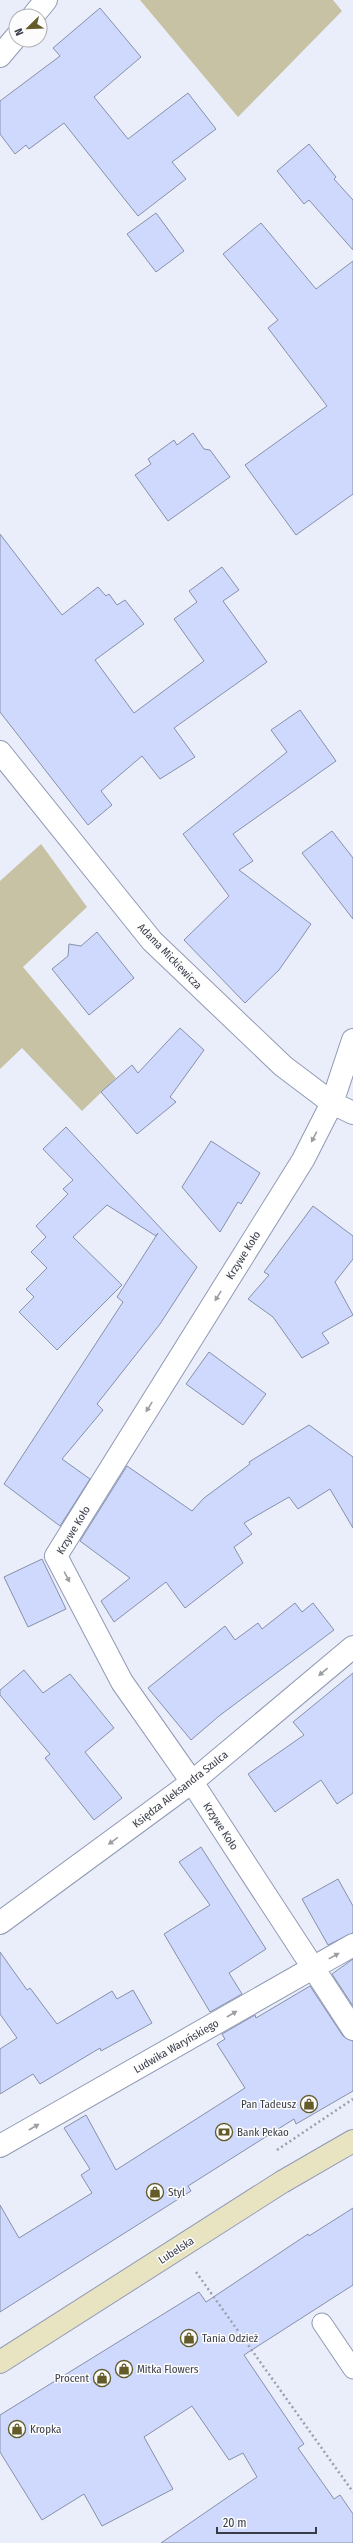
<svg xmlns="http://www.w3.org/2000/svg" width="353" height="2543" viewBox="0 0 353 2543" font-family="'Fira Sans Condensed',sans-serif">
<style>
.green{fill:#c6c2a3}
.building{fill:#ced9fd;stroke:#8790ab}
.lines{fill:none;stroke-linecap:round;stroke-linejoin:round}
.service-casing{stroke:#919ab5;stroke-width:21}
.minor-casing{stroke:#919ab5;stroke-width:24}
.secondary-casing{stroke:#919ab5;stroke-width:24}
.path{stroke:#9b9fab;stroke-width:2.5;stroke-dasharray:2 3;stroke-linecap:butt}
.service{stroke:#fff;stroke-width:19}
.minor{stroke:#fff;stroke-width:22}
.secondary{stroke:#e8e3c0;stroke-width:22}
.oneway{fill:#9c9ea4}
.labels{text-anchor:middle;stroke-width:3;stroke-linejoin:round;paint-order:stroke}
.street-label{font-size:11px;fill:#383c48;stroke:#fcfcfc}
.poi-label{font-size:11px;fill:#383c48;stroke:#fcfcfc;text-anchor:start}
</style>
<rect width="100%" height="100%" fill="#eaeefa"/>
<path class="green" d="M140 0H333L342 11 238 117Z
M41 844 87 907 23 967 116 1078 82 1111 22 1048 0 1069V881Z"/>
<path class="building" d="M100 8 141 57 94 97 128 139 188 93 216 129 172 162 186 179 138 216 64 123 29 149 26 145 15 154 0 134V101L60 56 53 48Z
M309 144 336 177 334 179 353 200V250L309 200 304 204 277 171Z
M156 213 184 251 156 272 127 234Z
M261 223 316 289 353 261V494L296 535 245 465 327 406 268 328 278 320 223 254Z
M193 433 204 449 210 450 230 477 168 521 135 475 151 464 148 459 174 440 177 445Z
M0 534 62 615 98 587 106 596 109 594 117 605 125 600 144 624 95 660 134 713 204 661 174 619 197 602 189 591 222 567 239 590 223 601 267 662 174 728 195 757 160 779 142 756 101 791 112 805 88 825 0 712Z
M300 710 336 761 233 834 253 861 239 870 311 924 279 970 245 1003 184 940 229 896 183 834 287 752 271 730Z
M332 831 353 858V919L302 853Z
M97 932 134 978 89 1015 52 969 68 956 69 944 81 946Z
M180 1028 204 1050 170 1097 176 1102 137 1134 101 1092 132 1065 138 1073Z
M66 1127 197 1267 160 1324 97 1404 103 1410 62 1459 90 1479 60 1526 4 1484 123 1302 117 1297 158 1233 156 1236 107 1205 73 1237 122 1285 57 1350 19 1312 34 1297 26 1289 47 1268 31 1252 46 1237 36 1226 68 1194 63 1189 73 1180 43 1149Z
M211 1141 260 1173 241 1204 238 1202 220 1232 182 1187Z
M313 1206 353 1236V1259L335 1282 353 1315 322 1333 329 1343 302 1358 273 1317 248 1299 269 1275 264 1272Z
M209 1352 266 1394 243 1425 186 1384Z
M309 1425 353 1457V1528L330 1489 298 1509 289 1497 244 1523 252 1534 234 1547 243 1563 185 1608 166 1582 114 1622 101 1601 130 1578 80 1541 127 1466 192 1511 204 1498 250 1464 249 1462Z
M42 1559 66 1609 28 1627 4 1577Z
M295 1603 302 1612 313 1603 334 1630 219 1716 191 1740 148 1688 225 1626 235 1640 258 1623 262 1629Z
M24 1670 43 1693 70 1674 114 1728 85 1752 122 1798 94 1820 45 1758 50 1754 0 1695V1690Z
M353 1673V1793L337 1804 321 1780 275 1812 248 1774 304 1735 293 1722Z
M201 1847 266 1949 229 1973 242 1994 210 2012 164 1934 210 1905 179 1862Z
M338 1879 353 1906V1933L328 1945 302 1899Z
M0 1952 27 1990 30 1988 57 2024 112 1991 117 1999 133 1990 152 2023 101 2051 100 2048 40 2084 33 2074 0 2094V2049L17 2038 0 2014Z
M353 1959V2006L332 1974Z
M310 1986 343 2036 353 2041V2091L296 2124 294 2119 188 2186 191 2191 0 2312V2205L19 2238 92 2193 81 2175 90 2169 64 2128 86 2115 116 2170 245 2088 217 2044 225 2039 222 2034 255 2015 256 2018Z
M353 2208V2285L244 2355 304 2444 298 2448 334 2499 340 2495 353 2514V2543H161L257 2477 243 2453 229 2460 192 2406 144 2437 173 2489 102 2526 84 2494 42 2520 0 2452V2415L199 2292 206 2302 308 2234 309 2236Z"/>
<g class="lines">
<g class="service-casing">
<path id="service" d="M322 2323 353 2369"/>
</g>
<g class="minor-casing">
<path id="minor" d="M33 16 46 0
M0 56 16 37
M0 752 152 941 283 1066 332 1103 353 1113
M353 1040 332 1103 303 1160 56 1556 122 1682 192 1782 353 2029
M0 1923 192 1782 353 1647
M0 2146 353 1945"/>
</g>
<g class="secondary-casing">
<path id="secondary" d="M0 2362 282 2182 353 2141"/>
</g>
<path class="path" d="M277 2150 353 2099
M196 2272 353 2492"/>
<use href="#service" class="service"/>
<use href="#minor" class="minor"/>
<use href="#secondary" class="secondary"/>
</g>
<defs><path id="oneway-solid" d="M-6-.8H1V-3.2L6.5 0L1 3.2V.8H-6Z"/></defs>
<g class="oneway">
<use href="#oneway-solid" transform="translate(314 1137) rotate(117)"/>
<use href="#oneway-solid" transform="translate(218 1296) rotate(122)"/>
<use href="#oneway-solid" transform="translate(149 1407) rotate(122)"/>
<use href="#oneway-solid" transform="translate(67 1577) rotate(62)"/>
<use href="#oneway-solid" transform="translate(323 1672) rotate(140)"/>
<use href="#oneway-solid" transform="translate(113 1841) rotate(144)"/>
<use href="#oneway-solid" transform="translate(334 1956) rotate(-29)"/>
<use href="#oneway-solid" transform="translate(232 2014) rotate(-30)"/>
<use href="#oneway-solid" transform="translate(34 2127) rotate(-30)"/>
</g>
<defs>
<g id="shop-ring" transform="scale(0.9)"><circle r="9.5" fill="#fcfcfc" stroke="#635b28" stroke-width="1.5"/><path d="M-5-2.5h2.3a2.7 3.5 0 0 1 5.4 0H5L5.5 6h-11ZM-1.5-2.5h3a1.5 2.3 0 0 0-3 0Z" fill="#635b28"/></g>
<g id="bank-ring" transform="scale(0.9)"><circle r="9.5" fill="#fcfcfc" stroke="#635b28" stroke-width="1.5"/><path d="M-6-4H6V4H-6ZM0-2.3a2.3 2.3 0 1 0 0 4.6a2.3 2.3 0 1 0 0-4.6Z" fill="#635b28"/></g>
</defs>
<g fill-rule="evenodd">
<use href="#shop-ring" x="309" y="2104"/>
<use href="#bank-ring" x="224" y="2132"/>
<use href="#shop-ring" x="155" y="2192"/>
<use href="#shop-ring" x="189" y="2338"/>
<use href="#shop-ring" x="124" y="2369"/>
<use href="#shop-ring" x="102" y="2378"/>
<use href="#shop-ring" x="17" y="2429"/>
</g>
<g class="labels">
<g class="street-label">
<text transform="translate(170 956) rotate(46)" y="4">Adama Mickiewicza</text>
<text transform="translate(243 1255) rotate(-58)" y="4">Krzywe Koło</text>
<text transform="translate(73 1530) rotate(-59)" y="4">Krzywe Koło</text>
<text transform="translate(180 1789) rotate(-38)" y="4">Księdza Aleksandra Szulca</text>
<text transform="translate(221 1826) rotate(57)" y="4">Krzywe Koło</text>
<text transform="translate(176 2046) rotate(-30)" y="4">Ludwika Waryńskiego</text>
<text transform="translate(176 2250) rotate(-33)" y="4">Lubelska</text>
</g>
<g class="poi-label">
<text x="296" y="2108" text-anchor="end">Pan Tadeusz</text>
<text x="237" y="2136">Bank Pekao</text>
<text x="168" y="2196">Styl</text>
<text x="202" y="2342">Tania Odzież</text>
<text x="137" y="2373">Mitka Flowers</text>
<text x="89" y="2382" text-anchor="end">Procent</text>
<text x="30" y="2433">Kropka</text>
</g>
</g>
<g transform="translate(28 28) rotate(247)"><circle r="19" fill="#fcfcfc" stroke="#aeafb4"/>
<path d="M0-3L7 15L0 10L-7 15Z" fill="#635b28"/>
<text y="-6" font-size="11" font-weight="bold" text-anchor="middle" fill="#383c48">N</text>
</g>
<path d="M217 2527v6h99v-6" fill="none" stroke="#383c48" stroke-width="2"/>
<text x="223" y="2527" font-size="12" fill="#383c48" stroke="#fcfcfc" stroke-width="3" paint-order="stroke">20 m</text>
</svg>
